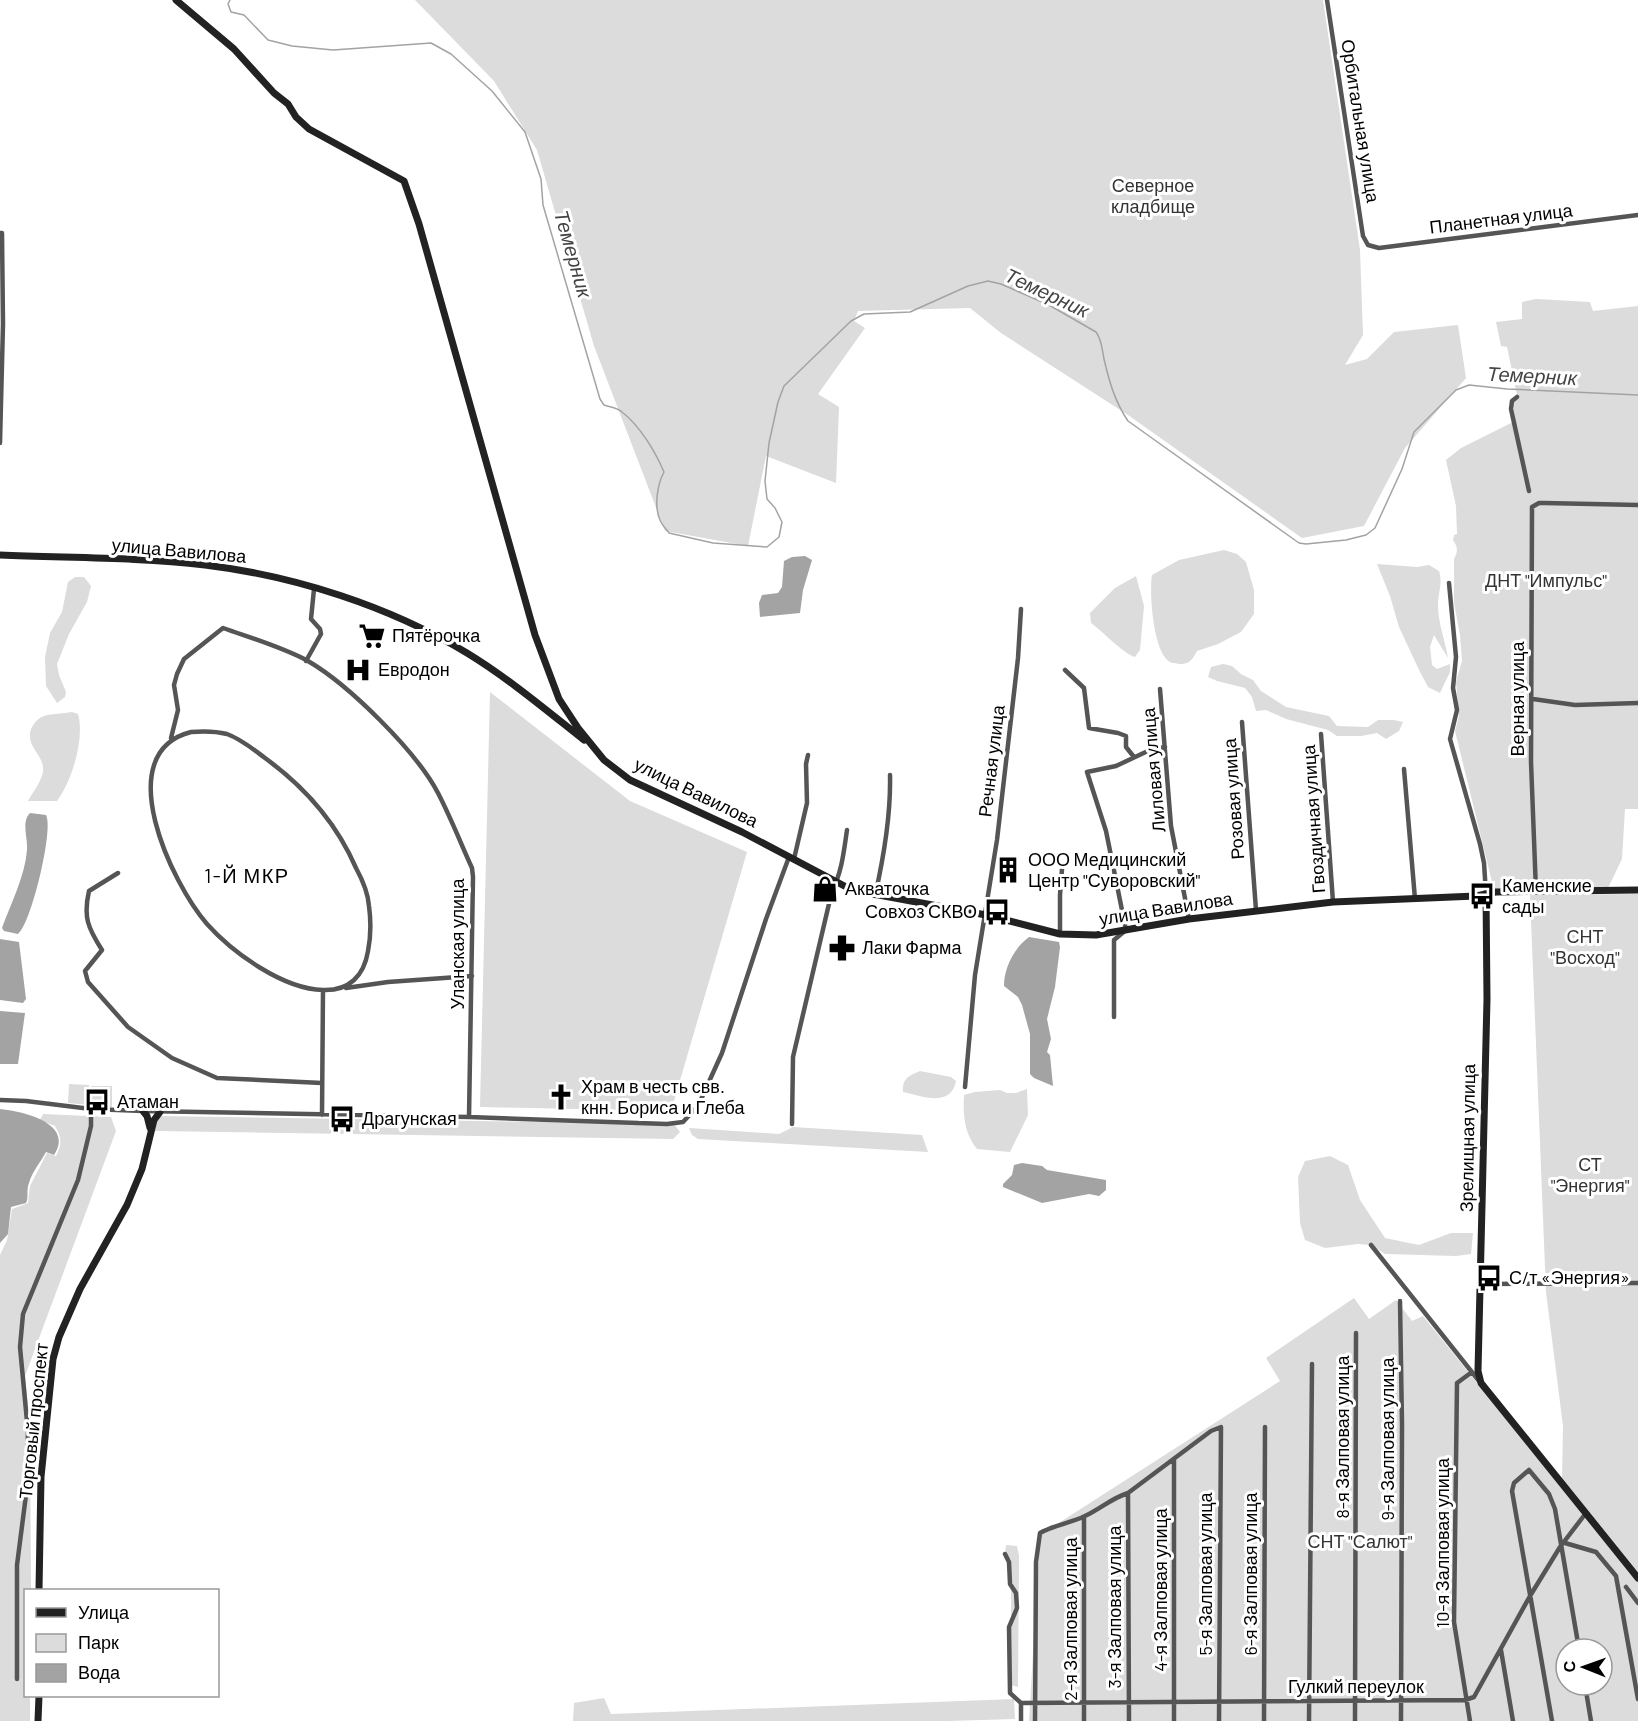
<svg xmlns="http://www.w3.org/2000/svg" width="1638" height="1721" viewBox="0 0 1638 1721" font-family="Barlow,sans-serif">
<style>
.green{fill:#dcdcdc;fill-rule:evenodd}
.water{fill:#a3a3a3}
.lines{fill:none;stroke-linecap:round;stroke-linejoin:round}
.stream{stroke:#a3a3a3;stroke-width:1.5}
.street{stroke:#555;stroke-width:4.5}
.secondary{stroke:#222;stroke-width:7}
.labels{text-anchor:middle;stroke-width:6;stroke-linejoin:round;paint-order:stroke}
.street-label{font-size:18px;fill:#000;stroke:#fff}
.park-label{font-size:18px;fill:#333;stroke:#fff}
.poi-label{font-size:18px;fill:#000;stroke:#fff;text-anchor:start}
.water-label{font-size:20px;font-style:italic;fill:#444;stroke:#fff}
.neighbourhood-label{font-size:20px;letter-spacing:1.5px;fill:#000;stroke:#fff}
</style>
<rect width="100%" height="100%" fill="#fff"/>
<path class="green" d="M415 0H1323L1360 250 1363 335 1345 365 1367 359 1394 332 1458 325 1466 378 1405 448 1364 526 1302 538 1128 415 1001 333 970 308 858 311 854 321 865 328 818 394 839 407 836 483 766 456 748 546 665 531 594 346 537 150 494 81Z
M1536 299 1590 302 1593 311 1638 306V809H1625L1622 859 1608 888 1494 890 1455 731 1459 716 1456 682 1462 661 1460 635 1454 603V559C1458 552 1458 547 1453 540L1454 535 1457 534 1456 506 1446 460 1461 448 1515 421 1513 401 1517 395 1507 347 1501 346 1496 322 1522 319V302Z
M1224 550 1237 554 1246 562 1254 590V614L1241 632 1218 644 1197 651C1193 659 1189 665 1179 664 1176 663 1173 664 1170 662 1153 653 1149 592 1152 575L1179 560Z
M1377 564 1417 567 1429 565 1439 571C1443 584 1438 592 1438 605 1438 623 1445 640 1448 658L1434 635 1430 647 1432 665 1437 669 1450 664V672L1440 693 1428 687 1419 670 1399 627 1390 596Z
M1136 576 1144 606 1140 650 1135 657C1124 654 1102 631 1091 623L1090 613 1115 588Z
M75 577H84L91 586 87 602 69 634 57 664 59 675 66 692 65 697 57 703 46 686 45 657 50 633 62 612 68 582Z
M1223 664 1232 666 1241 674 1253 680 1261 691 1286 707 1329 716 1337 726 1368 727 1378 720H1394L1403 722 1399 731 1386 739 1377 733 1361 736H1337L1328 730 1286 719 1266 710 1256 711 1252 697 1245 688 1217 681 1208 677 1211 667Z
M490 692 630 801 747 852 671 1111 480 1107Z
M72 712 78 714C85 738 72 781 57 801H28C33 792 41 782 43 772 45 754 25 748 31 729 34 723 38 718 44 716 53 713 63 714 72 712Z
M1638 894V1577L1562 1479 1563 1426 1546 1292 1530 895Z
M920 1071 951 1077 956 1081C951 1108 921 1096 903 1092 902 1079 908 1076 920 1071Z
M69 1084 89 1085 88 1105 68 1103Z
M91 1086H112V1107H105L100 1101H94L90 1104Z
M1027 1089 1028 1115 1010 1152 977 1149C964 1133 963 1115 964 1095L975 1092 1000 1090 1007 1093H1016Z
M43 1114 111 1117 116 1131 25 1376 30 1424 31 1590H26V1696H30V1721H0V1255L7 1240 12 1209 28 1203 30 1186 47 1153 56 1156C62 1144 62 1138 55 1126L40 1120Z
M158 1116 674 1124 680 1132 673 1139 155 1131Z
M793 1127 922 1135 928 1152 698 1139 692 1135 689 1128 779 1134Z
M1330 1156 1348 1165 1360 1200 1385 1238 1419 1245 1451 1233H1473L1471 1254 1456 1256 1385 1254 1371 1245 1358 1244 1325 1248 1305 1240 1300 1223 1298 1177 1305 1161Z
M1354 1298 1369 1319 1396 1300 1412 1321 1423 1316 1638 1582V1721H1029L1040 1535 1280 1381 1266 1358ZM1566 1649H1602V1685H1566Z
M1006 1545 1017 1546 1019 1556 1018 1687 1011 1685V1560L1005 1554Z
M604 1698 611 1714 1014 1699 1015 1719 949 1721H573L574 1703Z"/>
<path class="water" d="M805 556 812 560 803 590 800 613 760 617 759 603 762 595 778 593 782 587 784 561 792 557Z
M30 813 46 815C54 829 31 925 18 934L4 931 2 928C11 903 25 876 27 850 28 838 21 822 30 813Z
M1029 937 1059 942 1060 947 1055 987 1047 1019 1051 1039 1047 1052 1050 1055 1053 1086 1034 1078 1030 1074V1034L1022 1005 1018 997 1004 986C1004 968 1014 948 1029 937Z
M0 939 19 942 26 999 23 1003 0 1000Z
M0 1011 25 1013 18 1064H0Z
M0 1109C22 1111 75 1123 54 1155L46 1152C40 1163 32 1172 29 1183 26 1190 29 1197 26 1203L11 1207 8 1234 0 1243Z
M1022 1163 1042 1166 1047 1170 1106 1180V1190L1099 1196 1089 1194 1042 1203 1003 1187V1184L1012 1175 1014 1165Z"/>
<g class="lines">
<path class="stream" d="M230 0 228 4 231 12 244 15 268 40 292 46 333 50 431 43 451 54 492 91 525 132 541 179 543 205 600 399 604 405C610 407 618 408 622 412 640 426 655 451 664 472 657 485 654 507 660 520 662 525 666 529 669 533L713 543 767 547 779 537 782 522 775 508 767 499 765 481 769 443 778 402 784 386 851 321 864 314 910 312 968 286 988 281 1001 284 1049 305 1096 332C1102 340 1102 349 1104 359 1109 381 1115 402 1128 421L1299 543 1306 544 1346 540 1366 535 1375 528 1402 469 1414 432 1456 390 1469 385 1507 389 1638 395"/>
<path class="street" d="M1327 0 1363 236 1368 245 1379 248 1638 215
M0 233H2L3 324 0 443
M1517 397 1512 401 1511 409 1529 491
M1449 583 1456 657 1453 688 1457 710 1450 739 1480 844 1484 863 1486 894
M306 661 321 634 320 629 311 619 314 589
M1065 670 1084 688 1089 728 1118 733 1126 736V747L1134 757
M1160 689 1171 826 1189 919
M1533 699 1575 705 1638 703
M1242 722 1256 910
M191 732C203 731 215 731 227 734 241 739 253 749 265 758 305 787 336 822 356 868 362 879 368 893 369 906 371 921 371 936 368 951 364 976 349 991 323 990 283 989 233 953 207 924 172 884 109 753 191 732Z
M1321 734 1333 902
M171 738 178 710 174 685 177 674 184 659 223 628C251 638 282 647 308 661 349 685 416 751 438 793 451 818 461 844 472 868L473 877 469 1117
M1404 769 1415 899
M794 859 807 803 806 764 808 755
M118 873 89 891C83 917 88 928 102 950L85 971 88 982 128 1027 172 1058 217 1078 322 1083
M1536 891 1531 762 1532 507 1539 503H1545L1638 505
M875 896C884 856 891 816 890 775
M1060 934V895L1062 869
M346 988 388 982 472 976
M1114 1017V940L1126 930 1106 831 1087 772 1116 766 1150 750 1165 747
M965 1087 975 975 997 840 1018 658 1021 609
M0 1100 26 1101 91 1109 143 1111 469 1117 667 1124 683 1122 698 1106 722 1053 766 919 789 857
M322 1115 323 990
M792 1124 793 1057 832 891C842 872 844 850 847 830
M1371 1245 1479 1381
M1480 1284 1638 1283
M1400 1301 1402 1424 1401 1721
M1174 1460V1721
M1128 1493 1129 1721
M1084 1517V1721
M1565 1543 1596 1552 1616 1576 1638 1699
M1005 1554 1009 1562 1010 1584 1016 1593 1017 1608 1009 1627 1010 1693 1021 1703V1721
M1626 1587 1638 1603
M1501 1650 1513 1721
M17 1679V1565L26 1495 28 1432 20 1347 23 1314 78 1180 91 1126V1109
M1585 1685 1591 1721
M1021 1703 1465 1700 1474 1697 1530 1596 1560 1547 1586 1513
M1035 1721 1036 1562 1040 1533C1054 1525 1071 1523 1085 1516 1100 1509 1112 1498 1128 1493L1211 1431 1221 1427 1219 1721
M1264 1721 1265 1427
M1309 1721 1312 1364
M1355 1721 1356 1333
M1470 1721 1454 1622 1457 1383 1472 1372
M1552 1721 1512 1491 1514 1483 1529 1470 1549 1494 1555 1509 1579 1649"/>
<path class="secondary" d="M176 0 234 49 274 93 288 104 296 117 309 129 404 181 419 224 535 635 559 699 578 728 604 760 630 780 742 832 852 890 986 915 1060 934 1096 935 1189 919 1333 902 1476 896 1496 892 1638 890
M0 555C68 558 137 557 205 565 295 576 389 606 467 653 508 678 546 710 584 740
M1486 894 1487 999 1478 1371 1481 1383 1638 1578
M143 1111 147 1116 150 1128
M39 1590 41 1477 53 1359 59 1337 80 1289 127 1205 142 1169 154 1120 160 1112
M38 1721 39 1696"/>
</g>
<defs>
<g id="supermarket-bare" transform="scale(2.07)"><path d="M-6-5.5h2.5l.6 2H6L4.5 2H-2.5L-4.4-4H-6ZM-1.5 3.2a1.3 1.3 0 1 0 .1 0ZM3 3.2a1.3 1.3 0 1 0 .1 0Z" fill="#000" stroke="#fff" stroke-width="2.5" paint-order="stroke"/></g>
<g id="hospital-bare" transform="scale(2.07)"><path d="M-5-5h3v3.5h4V-5h3V5h-3V1.5h-4V5h-3Z" fill="#000" stroke="#fff" stroke-width="2.5" paint-order="stroke"/></g>
<g id="building-bare" transform="scale(2.07)"><path d="M-4-6H4V6H1V3H-1V6H-4ZM-2.5-4.3h1.7v1.8h-1.7ZM.8-4.3h1.7v1.8H.8ZM-2.5-1h1.7V.8h-1.7ZM.8-1h1.7V.8H.8Z" fill="#000" stroke="#fff" stroke-width="2.5" paint-order="stroke"/></g>
<g id="shop-bare" transform="scale(2.07)"><path d="M-5-2.5h2.3a2.7 3.5 0 0 1 5.4 0H5L5.5 6h-11ZM-1.5-2.5h3a1.5 2.3 0 0 0-3 0Z" fill="#000" stroke="#fff" stroke-width="2.5" paint-order="stroke"/></g>
<g id="bus-bare" transform="scale(2.07)"><path d="M-5-6H5V4H4V6H2V4H-2V6H-4V4H-5ZM-3.5-4V0h7V-4ZM-3.5 1.2v1.5H-2V1.2ZM2 1.2v1.5H3.5V1.2Z" fill="#000" stroke="#fff" stroke-width="2.5" paint-order="stroke"/></g>
<g id="pharmacy-bare" transform="scale(2.07)"><path d="M-2-6h4v4h4v4h-4v4h-4v-4h-4v-4h4Z" fill="#000" stroke="#fff" stroke-width="2.5" paint-order="stroke"/></g>
<g id="church-bare" transform="scale(2.07)"><path d="M-1.2-6h2.4v3.5h3.3v2.4h-3.3V6h-2.4V-.1h-3.3v-2.4h3.3Z" fill="#000" stroke="#fff" stroke-width="2.5" paint-order="stroke"/></g>
</defs>
<g fill-rule="evenodd">
<use href="#supermarket-bare" x="372" y="636"/>
<use href="#hospital-bare" x="358" y="670"/>
<use href="#building-bare" x="1008" y="870"/>
<use href="#shop-bare" x="825" y="889"/>
<use href="#bus-bare" x="1482" y="896"/>
<use href="#bus-bare" x="997" y="912"/>
<use href="#pharmacy-bare" x="842" y="948"/>
<use href="#church-bare" x="561" y="1097"/>
<use href="#bus-bare" x="97" y="1102"/>
<use href="#bus-bare" x="342" y="1119"/>
<use href="#bus-bare" x="1489" y="1278"/>
</g>
<g class="labels">
<g class="street-label">
<text transform="translate(1360 121) rotate(81)" y="6">Орбитальная улица</text>
<text transform="translate(1501 219) rotate(-7)" y="6">Планетная улица</text>
<text transform="translate(179 551) rotate(5)" y="6">улица Вавилова</text>
<text transform="translate(1518 699) rotate(-90)" y="6">Верная улица</text>
<text transform="translate(992 761) rotate(-83)" y="6">Речная улица</text>
<text transform="translate(1154 770) rotate(-95)" y="6">Лиловая улица</text>
<text transform="translate(696 793) rotate(26)" y="6">улица Вавилова</text>
<text transform="translate(1234 799) rotate(-94)" y="6">Розовая улица</text>
<text transform="translate(1314 819) rotate(-94)" y="6">Гвоздичная улица</text>
<text transform="translate(1166 909) rotate(-9)" y="6">улица Вавилова</text>
<text transform="translate(458 944) rotate(-90)" y="6">Уланская улица</text>
<text transform="translate(1468 1138) rotate(-89)" y="6">Зрелищная улица</text>
<text transform="translate(34 1421) rotate(-84)" y="6">Торговый проспект</text>
<text transform="translate(1343 1437) rotate(-90)" y="6">8-я Залповая улица</text>
<text transform="translate(1388 1439) rotate(-90)" y="6">9-я Залповая улица</text>
<text transform="translate(1443 1543) rotate(-90)" y="6">10-я Залповая улица</text>
<text transform="translate(1206 1574) rotate(-90)" y="6">5-я Залповая улица</text>
<text transform="translate(1251 1574) rotate(-90)" y="6">6-я Залповая улица</text>
<text transform="translate(1161 1590) rotate(-90)" y="6">4-я Залповая улица</text>
<text transform="translate(1115 1607) rotate(-90)" y="6">3-я Залповая улица</text>
<text transform="translate(1071 1619) rotate(-90)" y="6">2-я Залповая улица</text>
<text x="1356" y="1693">Гулкий переулок</text>
</g>
<g class="park-label">
<text x="1153" y="192">Северное<tspan x="1153" dy="21">кладбище</tspan></text>
<text x="1546" y="587">ДНТ "Импульс"</text>
<text x="1585" y="943">СНТ<tspan x="1585" dy="21">"Восход"</tspan></text>
<text x="1590" y="1171">СТ<tspan x="1590" dy="21">"Энергия"</tspan></text>
<text x="1360" y="1548">СНТ "Салют"</text>
</g>
<g class="poi-label">
<text x="392" y="642">Пятёрочка</text>
<text x="378" y="676">Евродон</text>
<text x="1028" y="866">ООО Медицинский<tspan x="1028" dy="21">Центр "Суворовский"</tspan></text>
<text x="1502" y="892">Каменские<tspan x="1502" dy="21">сады</tspan></text>
<text x="845" y="895">Акваточка</text>
<text x="977" y="918" text-anchor="end">Совхоз СКВО</text>
<text x="862" y="954">Лаки Фарма</text>
<text x="581" y="1093">Храм в честь свв.<tspan x="581" dy="21">кнн. Бориса и Глеба</tspan></text>
<text x="117" y="1108">Атаман</text>
<text x="362" y="1125">Драгунская</text>
<text x="1509" y="1284">С/т «Энергия»</text>
</g>
<g class="water-label">
<text transform="translate(573 254) rotate(74)" y="7">Темерник</text>
<text transform="translate(1047 293) rotate(25)" y="7">Темерник</text>
<text transform="translate(1532 376) rotate(3)" y="7">Темерник</text>
</g>
<g class="neighbourhood-label">
<text x="247" y="883">1-Й МКР</text>
</g>
</g>
<rect x="24" y="1589" width="195" height="108" fill="#ffffff" stroke="#999999" stroke-width="1.5"/>
<rect x="36" y="1608" width="30" height="9" fill="#222222" stroke="#999999" stroke-width="1.5"/>
<text x="78" y="1619" font-size="18" fill="#000000">Улица</text>
<rect x="36" y="1634" width="30" height="18" fill="#dcdcdc" stroke="#999999" stroke-width="1.5"/>
<text x="78" y="1649" font-size="18" fill="#000000">Парк</text>
<rect x="36" y="1664" width="30" height="18" fill="#a3a3a3" stroke="#999999" stroke-width="1.5"/>
<text x="78" y="1679" font-size="18" fill="#000000">Вода</text>
<g transform="translate(1584 1667) rotate(271)"><circle r="28" fill="#ffffff" stroke="#999999" stroke-width="1.5"/>
<path d="M0-4.5L10 22L0 15L-10 22Z" fill="#000000"/>
<text y="-9" font-size="16" font-weight="bold" text-anchor="middle" fill="#000000">С</text>
</g>
</svg>
